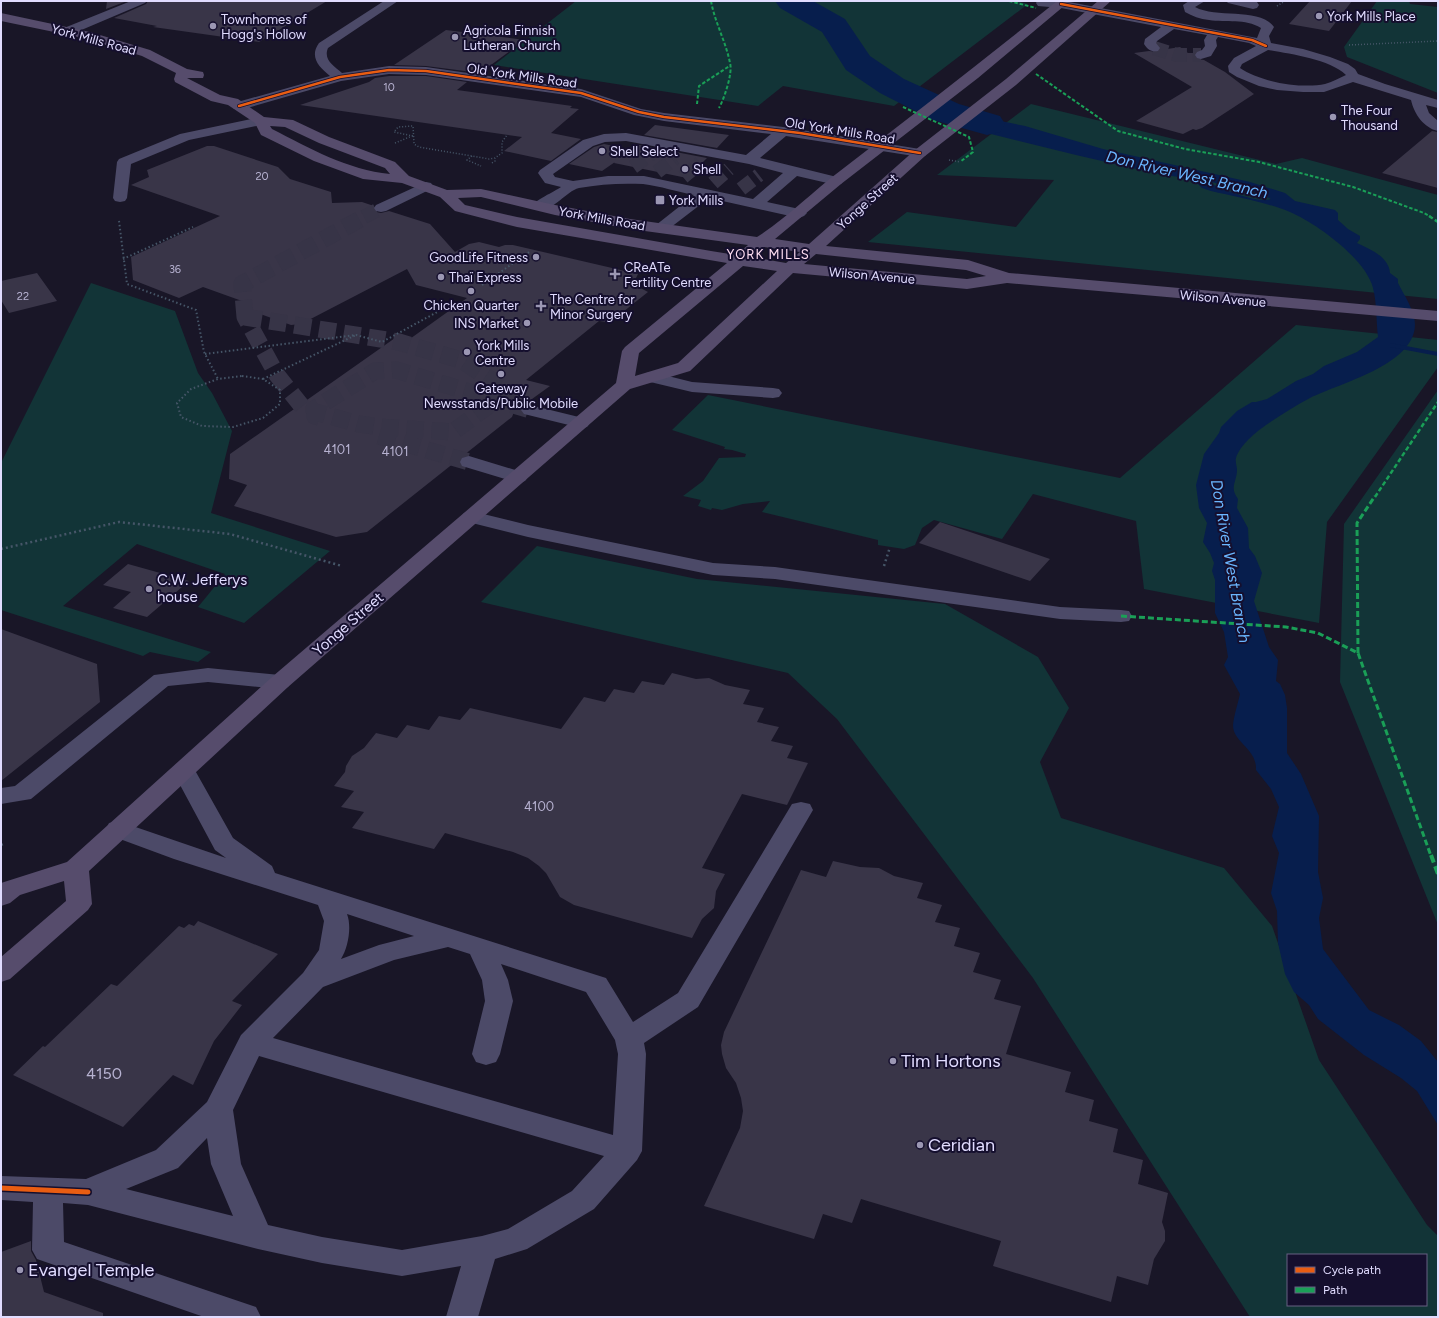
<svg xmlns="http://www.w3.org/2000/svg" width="1439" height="1318" viewBox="0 0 1439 1318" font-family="Figtree,sans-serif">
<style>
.green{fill:#123437;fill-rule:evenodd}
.water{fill:#071e4d;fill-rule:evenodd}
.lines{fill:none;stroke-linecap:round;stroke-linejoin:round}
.stream{fill:#071e4d;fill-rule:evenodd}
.river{fill:#071e4d;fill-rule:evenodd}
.building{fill:#393548}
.minor-tunnel-far1{stroke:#373447;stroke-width:14;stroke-dasharray:14 6;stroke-linecap:butt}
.minor-tunnel{stroke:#373447;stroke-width:17;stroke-dasharray:17 8;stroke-linecap:butt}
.path-far2{stroke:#465668;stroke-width:1.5;stroke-dasharray:1 2;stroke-linecap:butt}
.path-far1{stroke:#465668;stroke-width:2;stroke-dasharray:1.5 2.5;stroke-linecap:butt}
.path{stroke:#465668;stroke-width:2.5;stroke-dasharray:2 3;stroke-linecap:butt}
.minor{fill:#4c4a68;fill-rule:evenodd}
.major{fill:#564c6c;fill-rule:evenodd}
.quiet-far3{stroke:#1a9f57;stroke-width:2;stroke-dasharray:3.5 2;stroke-linecap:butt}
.quiet-far2{stroke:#1a9f57;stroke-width:2.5;stroke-dasharray:4.5 2.5;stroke-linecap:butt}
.quiet-far1{stroke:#1a9f57;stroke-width:3;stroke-dasharray:6 3;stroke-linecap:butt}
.quiet{stroke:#1a9f57;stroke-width:4;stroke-dasharray:8 4;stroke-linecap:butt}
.cycleway-far1-casing{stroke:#150f2e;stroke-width:4}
.cycleway-casing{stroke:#150f2e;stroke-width:8}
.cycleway-far1{stroke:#e95d12;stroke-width:2.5}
.cycleway{stroke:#e95d12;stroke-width:5}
.poi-dot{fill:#9b97b3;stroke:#150f2e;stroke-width:1.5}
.labels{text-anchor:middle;stroke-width:4;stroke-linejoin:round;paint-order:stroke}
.far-number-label{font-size:11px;fill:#b7b2d1}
.far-poi-label{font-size:13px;fill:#e1dcff;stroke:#150f2e;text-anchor:start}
.far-street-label{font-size:13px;fill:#e1dcff;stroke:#150f2e}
.far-neighbourhood-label{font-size:13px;letter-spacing:1px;fill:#ffdef2;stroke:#150f2e}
.number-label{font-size:13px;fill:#b7b2d1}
.poi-label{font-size:15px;fill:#e1dcff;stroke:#150f2e;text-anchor:start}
.street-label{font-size:15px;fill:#e1dcff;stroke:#150f2e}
.water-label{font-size:16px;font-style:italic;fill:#6ab6ff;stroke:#150f2e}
.near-number-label{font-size:16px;fill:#b7b2d1}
.near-poi-label{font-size:18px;fill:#e1dcff;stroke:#150f2e;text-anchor:start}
</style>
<rect width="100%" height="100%" fill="#191627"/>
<path class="green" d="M576 1H1016L1028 4 894 106 783 86 758 106 494 65Z
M1377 1H1409L1410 4 1438 7V93L1347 57 1344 47Z
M1031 104 1276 164 1302 158 1438 195V299L868 242 907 212 1016 227 1054 180 937 175Z
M91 283 175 311 198 373 212 393 232 431 211 513 330 551 244 623 198 607 225 574 137 544 63 606 211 652 198 662 150 652 143 656 1 610V463Z
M1296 325 1438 340V367L1327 522 1319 623 1144 589 1136 521 1033 494 1002 539 934 520 922 528 915 545 904 549 878 545V540L762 512 770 501 743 504 722 510 712 508 711 510 698 506 701 500 683 496 703 481 719 458 745 457 746 454 732 450 724 449 725 447 672 430 708 395 1120 478Z
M1438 390V925L1340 682 1344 524Z
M537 546 697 579 945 604 1038 657 1069 708 1040 762 1061 818 1224 868 1272 926 1319 1060 1427 1225 1438 1236V1317H1250L1033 978 837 719 788 673 481 602ZM1288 1255H1426V1305H1288Z"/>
<path class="water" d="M912 95 946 104 986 118 1025 126 1103 149 1250 182 1285 193 1295 201 1335 210 1338 213V220L1348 229 1360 236V239L1357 243C1370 249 1389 257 1390 273L1398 279V283C1404 295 1415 311 1415 325 1414 365 1340 383 1310 398 1295 406 1281 415 1266 425 1256 432 1240 445 1236 458 1235 461 1237 467 1237 470 1237 482 1229 487 1238 499L1237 508 1248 528 1249 548 1255 556 1262 573 1254 601 1269 647 1278 660 1276 681 1280 684 1285 695 1287 708V753L1301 774 1319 816 1318 872 1323 898 1319 918 1323 949 1369 1010 1399 1025 1421 1041 1438 1062V1125L1417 1091 1401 1078 1364 1055 1318 1019 1309 1005 1294 992 1285 974 1278 943 1277 911 1271 893 1279 853 1272 836 1279 807 1271 789 1256 770C1257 748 1233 743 1233 725 1234 715 1238 703 1240 694L1224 665 1228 657 1224 632 1215 613V580L1212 571 1214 563 1210 553 1203 542 1207 523 1199 508 1196 485 1204 454 1219 433 1221 427 1237 411 1252 402H1256L1267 399 1296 381 1313 374 1324 366 1357 352 1378 337C1376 321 1377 304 1373 288 1366 259 1316 223 1290 212 1266 202 1236 197 1211 191L1202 188 1196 182 1179 177 1158 174 1076 155 987 133 955 123 929 113ZM1211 182 1259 193 1271 199C1256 204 1224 189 1209 183Z"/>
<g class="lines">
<path class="stream" d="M1390 343 1438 352V356L1390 347Z"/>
<path class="river" d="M775 1H813L845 19 870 56 904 79 959 104 1000 116 1005 124 1000 132 987 135 933 120 880 93 846 70 822 32 780 8Z"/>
</g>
<path class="building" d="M107 1H127L106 9Z
M148 1H327L259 42 153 27 157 26 114 18 146 4Z
M1310 1H1352L1329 31 1289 24Z
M446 30 525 40 480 73 426 66 394 65Z
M1180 47 1188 53H1194V56L1197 59 1204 60 1225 72 1254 94 1202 128 1196 130 1193 129 1183 134 1136 121 1192 87 1134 53 1149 51 1158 52 1161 50Z
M389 76H426L467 82 457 90 572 106 570 108 579 109 551 133 581 139 551 161 504 151 522 137 300 105 369 82 375 78Z
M655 125 729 135 717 148 644 135Z
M1432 131 1438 132V188L1382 173Z
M604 144 629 149 634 144 707 158 687 178 614 163 615 162 602 171 569 164 594 147Z
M207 146H214L278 167 290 179 331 192 332 203 362 202 374 206 373 209 376 212 381 213 389 211 430 224 455 252 469 244 479 242 499 247 505 245H513L638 274 633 284 648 292 613 320 606 322 599 321 526 380 550 386 514 412 512 417 367 532 336 537 234 506 247 485 229 479 230 454 395 338 407 341 467 298 416 285 407 269 301 324 291 325 241 307 242 301 203 287 179 298 133 280 131 257 220 216 131 185 149 177 147 170Z
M37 273 57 301 9 313 1 300V281Z
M940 522 1015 547 1050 559 1030 581 919 543Z
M128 564 189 581 147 617 113 608 131 592 103 585Z
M1 629 97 664 100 702 1 781Z
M672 673 696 679 709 678 725 685 750 690 743 704 764 708 757 722 779 727 771 741 793 746 787 758 808 763 787 805 742 794 702 868 725 874 716 891 714 908 702 919 692 938 574 905 560 897 546 873 539 866 528 858 513 852 445 833 434 849 352 828 364 812 341 807 354 791 334 786 345 772 346 766 352 756 364 748 376 733 397 738 407 725 429 730 439 716 460 720 470 708 561 729 584 697 605 702 614 689 634 693 642 681 664 685Z
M833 861 860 867 879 868 894 876 923 883 917 898 942 905 935 922 960 928 954 946 980 953 973 972 1001 980 994 999 1021 1006 1006 1054 1071 1072 1065 1092 1094 1100 1089 1121 1118 1129 1113 1152 1143 1160 1138 1184 1168 1193 1162 1222 1165 1231V1241L1154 1259 1148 1285 1117 1276 1111 1302 993 1266 1001 1241 861 1199 852 1223 823 1214 814 1239 704 1206 740 1128 743 1111 741 1098 736 1083 726 1068 722 1054 721 1045 724 1032 801 870 826 877Z
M198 921 278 954 232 1001 242 1005 214 1041 193 1085 173 1075 123 1127 13 1075 43 1046 45 1047 111 984 117 986 179 926 184 928 189 924 194 926Z
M31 1241V1251L36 1260 44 1292 103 1313V1317H1V1252Z"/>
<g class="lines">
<path class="minor-tunnel-far1" d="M1154 48 1177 55H1201
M633 167 651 154
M657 172 675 158
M683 177 700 163
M713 183 729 169
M741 189 759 175
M364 217 381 208"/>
<path class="minor-tunnel" d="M245 317 399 342 461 360 508 391 453 432 380 427 359 424 304 409 277 375Z
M245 317 242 284 366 216
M319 417 315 416 314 409 375 371 396 370 530 410
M379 436 469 462"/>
<path class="path-far2" d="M1277 6 1285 1
M1349 45 1438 41
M413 136 394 132 398 127 413 126 414 144 419 147 489 159 495 158 502 153V142L507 135
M395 143 412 136
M472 156 467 160 481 166
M949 160 960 162
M492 163 495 161V158"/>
<path class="path-far1" d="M119 221 127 284 196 310 204 352 218 379
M123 259 193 227
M482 285 529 252
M205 354 356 335 382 342 441 310
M242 376 263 379 280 390V404L263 418 233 427 202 426 181 417 177 403 191 389 218 379Z
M263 379 356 335"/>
<path class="path" d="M1 549 119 522 230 534 342 566
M884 566 890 547
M1 845 3 844"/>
<path class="minor" d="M131 1H147L145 3 72 34H64L62 31 64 28Z
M384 1H398L328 48C323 60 334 66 342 73L389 66 426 67 581 89 641 109 664 113 783 127 920 149 925 150 927 153 925 156 920 157 786 136 760 158 841 178 843 181 841 184 836 185 797 176 767 202 804 210 807 213 804 216 799 218 709 198 666 231 661 233 656 231 653 228 656 225 694 195C678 192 660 186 643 184 622 183 600 184 579 188 564 192 553 214 534 209L532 206C535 200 554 192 561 187L545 183 538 173 540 170 583 140 604 134 626 133 746 155 771 134 664 121 634 115 581 97 426 75 389 74 341 81 244 109H234L232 106 234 103 330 76C319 67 309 57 319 43ZM626 141 749 164 783 173 753 199 644 176H608L573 181 555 177 553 174 593 146 605 142Z
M1037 1H1064L1257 38 1261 28C1245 18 1226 23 1209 20 1200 19 1192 16 1185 12L1183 5 1189 1H1205L1195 7C1217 19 1260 7 1274 27L1269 36 1271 43 1303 49 1330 57 1348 64 1355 69 1358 74 1385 84 1438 100V108L1426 105 1429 113 1438 121V131C1424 128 1414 114 1411 100L1353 82 1324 92H1303L1277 90 1259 86 1237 77 1229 72 1228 66 1234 58 1256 46 1249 43 1218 37 1216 40 1217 46 1211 56 1201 59 1197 58 1195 55 1197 52 1202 50 1205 46 1204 40 1207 35 1174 29 1157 41 1156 43 1160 48 1158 51C1151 52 1148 50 1144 44L1145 39 1161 27 1061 8 1038 6 1036 3ZM1268 50C1290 54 1329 59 1346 75 1339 78 1332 82 1325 84 1302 89 1260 82 1240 68L1242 64Z
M1226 1 1257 2 1259 5 1257 8 1253 9 1228 3Z
M261 117 266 118 268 121 266 124 189 140 131 164 127 198 125 201 120 202 115 201 113 198 117 162 119 159 180 134Z
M426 182 431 183 433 186 431 189 386 211 381 212 376 211 374 208 376 205Z
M652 372 692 382 773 388 779 389 782 393 779 397 773 398 692 392 646 381 643 377 646 373Z
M530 405 587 419 590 423 587 427 581 428 524 414 521 410 524 406Z
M469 456 525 473 528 477 525 481 518 483 462 466 460 462 462 458Z
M471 511 528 525 713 563 775 567 1060 607 1121 610 1129 611 1132 616 1129 621 1121 622 1060 619 775 579 713 575 528 537 464 521 461 517 464 513Z
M208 668 280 675 288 677 291 682 288 687 280 689 208 682 168 686 31 799 1 804V788L15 786 154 675Z
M184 762 192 765 233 838 272 866 275 873 606 978 633 1022 678 993 792 804 801 802 810 804 813 810 698 1007 644 1043 646 1054 642 1151 637 1160 594 1209 527 1249 495 1259 478 1317H446L461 1266 402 1276 322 1263 258 1249 88 1205 63 1203 64 1242 256 1307 261 1317H204L37 1259 32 1250 33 1202 1 1200V1176L86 1179 156 1150 207 1102 241 1035 303 973 319 950 324 921 318 905 174 859 109 835 106 829 109 823 118 821 226 858 215 850 172 770 176 765ZM347 914 414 936 379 945 341 959C348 948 352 927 347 914ZM448 947 470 954 482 980 485 1001 472 1054 476 1062 486 1065 496 1062 500 1054 513 1001 508 980 501 964 586 992 615 1040 618 1054 613 1135 273 1038 323 987 394 960ZM259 1056 604 1156 572 1191 508 1229 482 1236 402 1250 322 1237 268 1225 241 1164 233 1110ZM207 1138 211 1164 233 1216 126 1189 178 1168Z"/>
<path class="major" d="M1057 1H1070L978 78 841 184 775 239 809 244 915 150 1006 79 1098 1H1111L1016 85 925 156 826 246 968 260 1009 273 1438 311V321L1007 283 967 289 793 273 690 371 630 389 288 687 89 871 92 904 88 910 10 979 1 982V957L66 901 64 881 20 895 10 903 1 906V883L67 862 272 677 616 383 622 351 625 347 727 263 517 227 455 211 440 197 402 183 363 179 314 161 261 135 255 123 228 105 211 101 175 82 174 79 176 73 142 56 83 38 1 21V13L90 32 150 50 187 69 203 72 204 75 203 78H187L220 95 238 99 264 117 293 120 329 137 395 162 409 176 447 190 481 189 555 205 630 219 757 237C787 218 812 192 840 171 913 115 985 59 1057 1ZM270 126 285 127 319 143 385 168 390 174C348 170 309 148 272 129ZM481 197 555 215 630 229 748 245 736 255 711 251 517 217 465 205 458 198ZM764 247 800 252 786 263 752 257ZM816 254 966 270 986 276 967 279 804 264ZM743 266 777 271 678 363 635 376 639 353Z"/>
<path class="quiet-far3" d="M711 1C715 23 726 42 730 63 733 73 724 99 719 108
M1009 1 1036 8
M1036 74 1118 131 1185 149 1259 162 1353 187 1424 213 1431 217
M697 104 699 86 731 65
M903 107 969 137 973 152 960 162"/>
<path class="quiet-far2" d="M1429 216 1438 222
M1375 497 1438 402"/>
<path class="quiet-far1" d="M1121 616 1286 627 1318 633 1358 653 1431 856
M1358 653 1357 523 1375 496"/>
<path class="quiet" d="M1431 855 1438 874"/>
<g class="cycleway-far1-casing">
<path id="cycleway-far1" d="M1061 4 1252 40 1266 46
M239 106 340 77 389 70 426 71 581 93 639 112 664 117 800 133 920 153"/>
</g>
<g class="cycleway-casing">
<path id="cycleway" d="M1 1188 88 1192"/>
</g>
<use href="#cycleway-far1" class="cycleway-far1"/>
<use href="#cycleway" class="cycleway"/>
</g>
<g class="poi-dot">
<circle cx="1319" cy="16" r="4"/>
<circle cx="213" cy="26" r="4"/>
<circle cx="455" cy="37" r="4"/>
<circle cx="1333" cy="117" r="4"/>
<circle cx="602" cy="151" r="4"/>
<circle cx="685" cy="169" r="4"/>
<rect x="655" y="195" width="10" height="10" rx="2"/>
<circle cx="536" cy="257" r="4"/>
<path d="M613 268h4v4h4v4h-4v4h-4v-4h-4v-4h4z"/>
<circle cx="441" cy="277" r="4"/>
<circle cx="471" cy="291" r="4"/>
<path d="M539 300h4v4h4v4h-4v4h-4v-4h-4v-4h4z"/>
<circle cx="527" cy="323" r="4"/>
<circle cx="467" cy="352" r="4"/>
<circle cx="501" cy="374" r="4"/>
<circle cx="149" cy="589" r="4"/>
<circle cx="893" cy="1061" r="4"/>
<circle cx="920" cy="1145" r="4"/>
<circle cx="20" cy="1270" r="4"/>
</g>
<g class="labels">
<g class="far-number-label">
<text x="389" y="91">10</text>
<text x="262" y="180">20</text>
<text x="175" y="273">36</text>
<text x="23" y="300">22</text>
</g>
<g class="far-poi-label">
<text x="1327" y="21">York Mills Place</text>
<text x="221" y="24">Townhomes of<tspan x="221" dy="15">Hogg's Hollow</tspan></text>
<text x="463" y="35">Agricola Finnish<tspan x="463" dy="15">Lutheran Church</tspan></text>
<text x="1341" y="115">The Four<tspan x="1341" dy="15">Thousand</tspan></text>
<text x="610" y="156">Shell Select</text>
<text x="693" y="174">Shell</text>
<text x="669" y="205">York Mills</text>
<text x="528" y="262" text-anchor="end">GoodLife Fitness</text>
<text x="624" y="272">CReATe<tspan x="624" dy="15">Fertility Centre</tspan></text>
<text x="449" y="282">Thaï Express</text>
<text x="550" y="304">The Centre for<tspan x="550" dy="15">Minor Surgery</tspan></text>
<text x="471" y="310" text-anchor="middle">Chicken Quarter</text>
<text x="519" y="328" text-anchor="end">INS Market</text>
<text x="475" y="350">York Mills<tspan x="475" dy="15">Centre</tspan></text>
<text x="501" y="393" text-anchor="middle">Gateway<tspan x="501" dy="15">Newsstands/Public Mobile</tspan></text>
</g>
<g class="far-street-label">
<text transform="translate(94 39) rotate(15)" y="5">York Mills Road</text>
<text transform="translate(522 75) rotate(8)" y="5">Old York Mills Road</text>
<text transform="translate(840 130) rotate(9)" y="5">Old York Mills Road</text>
<text transform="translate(867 201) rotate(-42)" y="5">Yonge Street</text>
<text transform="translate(602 218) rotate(10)" y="5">York Mills Road</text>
<text transform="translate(872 275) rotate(5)" y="5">Wilson Avenue</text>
<text transform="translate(1223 298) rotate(5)" y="5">Wilson Avenue</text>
</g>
<g class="far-neighbourhood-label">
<text x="768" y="259">YORK MILLS</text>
</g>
<g class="number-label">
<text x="337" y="454">4101</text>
<text x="395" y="456">4101</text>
<text x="539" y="811">4100</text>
</g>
<g class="poi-label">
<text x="157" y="585">C.W. Jefferys<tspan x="157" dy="17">house</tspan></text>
</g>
<g class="street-label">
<text transform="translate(348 624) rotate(-41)" y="5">Yonge Street</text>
</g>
<g class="water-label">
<text transform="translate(1187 174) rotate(13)" y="6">Don River West Branch</text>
<text transform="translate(1231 561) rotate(80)" y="6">Don River West Branch</text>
</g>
<g class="near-number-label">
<text x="104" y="1079">4150</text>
</g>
<g class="near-poi-label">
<text x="901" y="1067">Tim Hortons</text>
<text x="928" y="1151">Ceridian</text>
<text x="28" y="1276">Evangel Temple</text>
</g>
</g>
<rect width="1439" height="1318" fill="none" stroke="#e1dcff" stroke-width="4"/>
<rect x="1287" y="1254" width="140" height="52" fill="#150f2e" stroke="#676182"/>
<rect x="1295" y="1267" width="20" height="6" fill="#e95d12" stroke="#676182"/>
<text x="1323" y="1274" font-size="12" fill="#e1dcff">Cycle path</text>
<rect x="1295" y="1287" width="20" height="6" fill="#1a9f57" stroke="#676182"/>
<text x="1323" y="1294" font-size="12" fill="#e1dcff">Path</text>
</svg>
